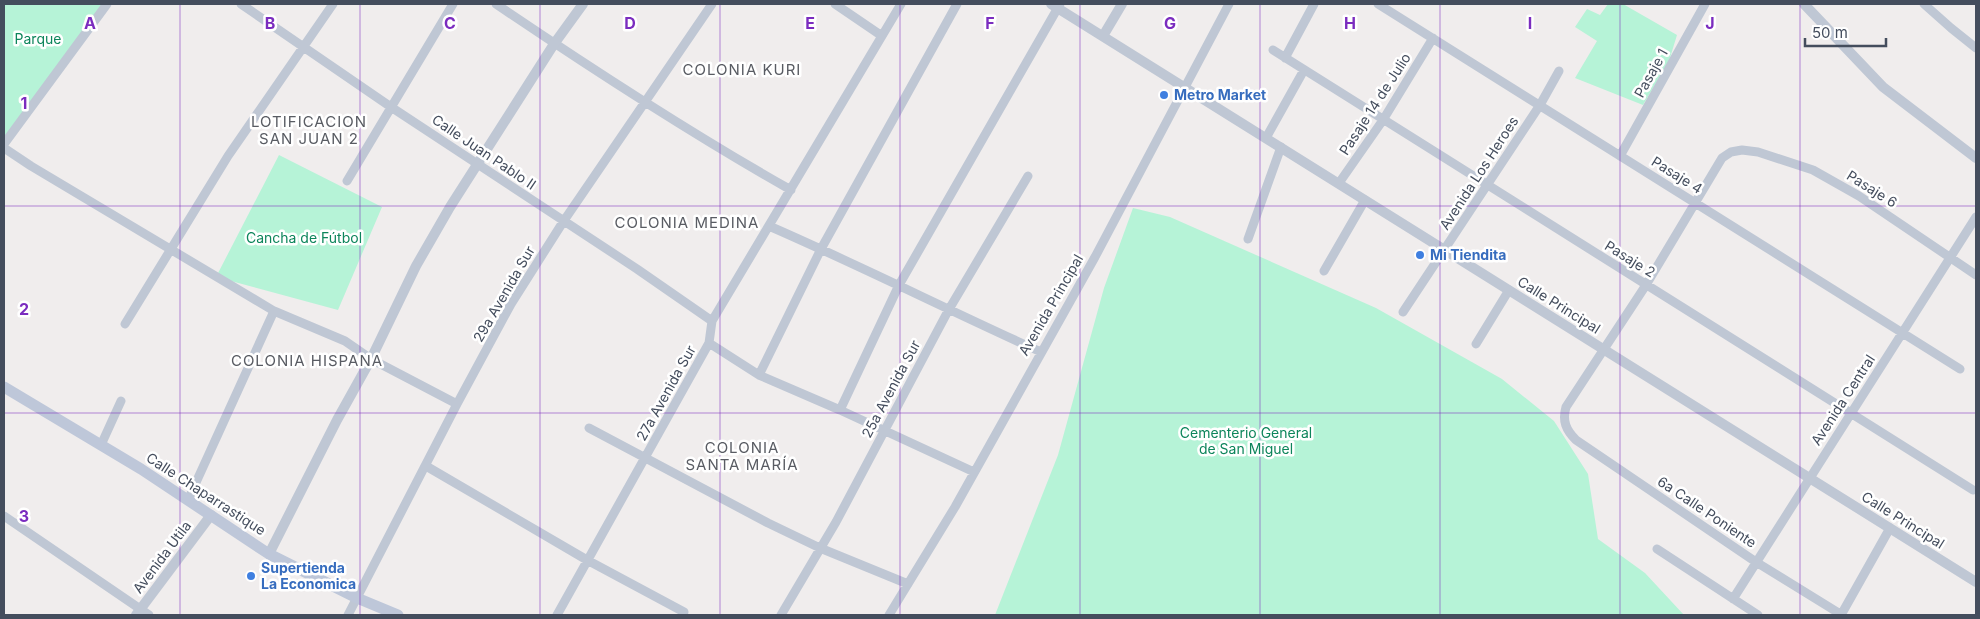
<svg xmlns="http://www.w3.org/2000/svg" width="1980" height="619" viewBox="0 0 1980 619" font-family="Inter,sans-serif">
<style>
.green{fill:#b6f3d7}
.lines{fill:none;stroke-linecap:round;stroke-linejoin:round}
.minor{stroke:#bfc7d4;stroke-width:9}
.tertiary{stroke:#bfc7d4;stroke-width:10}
.secondary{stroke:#bec7d9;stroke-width:11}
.grid{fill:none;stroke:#7b2cbf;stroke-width:1;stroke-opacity:0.55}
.shop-dot{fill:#3f7fe0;stroke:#fff;stroke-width:2}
.labels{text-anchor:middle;stroke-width:5;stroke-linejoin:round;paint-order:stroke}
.park-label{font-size:14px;fill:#0d855b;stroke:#fff}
.street-label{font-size:14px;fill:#444d5d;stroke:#fff}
.shop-label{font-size:14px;font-weight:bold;fill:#366cbe;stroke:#fff;text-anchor:start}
.neighbourhood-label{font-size:15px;letter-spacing:1px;fill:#595c63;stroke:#fff}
.grid-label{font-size:16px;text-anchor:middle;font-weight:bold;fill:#7b2cbf;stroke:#fff;stroke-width:5;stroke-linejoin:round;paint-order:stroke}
</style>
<rect width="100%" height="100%" fill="#f0eded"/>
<path class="green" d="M4 4H104L4 146Z
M1608 4H1623L1677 35 1669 61 1643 105 1575 78 1597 41 1575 27 1587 9 1600 15Z
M279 155 382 207 338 310 216 277Z
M1133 208 1170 217 1376 308 1502 379 1554 421 1588 474 1598 539 1645 573 1684 615H995L1058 455 1104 288Z"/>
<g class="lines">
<path class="minor" d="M241 4 391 107 637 269 712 321
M496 4C592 69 690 133 791 190
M835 4 882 36
M1378 4 1960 369
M1924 4 1951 28 1976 48
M1273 50 1973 490
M1285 58 1314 4
M1266 138 1304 70
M4 144 107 4
M4 148 31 166 274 311 345 341 371 359 457 404
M1620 156 1705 4
M347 181 453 4
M1339 183 1383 120 1433 38
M769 226C861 266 950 311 1041 352
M1248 239 1281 147
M1324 271 1365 200
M1403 312 1540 105 1559 71
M125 324 228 156 333 4
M709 343 759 375 840 410 974 472
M1476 344 1509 290
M759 375 821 249 957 4
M840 410 899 285 1060 4
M589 428 768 523 820 548 908 584
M101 445 121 401
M426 466 587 560 684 612
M188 500 274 311
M4 516 149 615
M1657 549 1758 615
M1733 599 1976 217
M348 615 457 404 511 304 563 222 712 4
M557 615 709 343 712 321 901 4
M781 615 836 522 948 311 1028 176
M889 615 955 507 1095 257 1229 4
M1841 615 1890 528
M1842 615 1756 562 1576 440C1566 430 1562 421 1566 407L1646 285 1722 158 1731 152 1742 150 1758 152 1813 170 1859 196 1976 275"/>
<path class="tertiary" d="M1051 4 1976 582
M1804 4 1883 87 1976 158
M1103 36 1122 4
M269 554 337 420 371 359 416 266 450 207 554 44 583 4
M136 615 211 515"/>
<path class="secondary" d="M4 387 141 469 269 554 357 598 398 615"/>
</g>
<path class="grid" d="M180 4V615M360 4V615M540 4V615M720 4V615M900 4V615M1080 4V615M1260 4V615M1440 4V615M1620 4V615M1800 4V615M4 206H1976M4 413H1976"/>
<g class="shop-dot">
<circle cx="1164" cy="95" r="5"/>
<circle cx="1420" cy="255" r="5"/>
<circle cx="251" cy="576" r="5"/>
</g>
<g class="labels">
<g class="park-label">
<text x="38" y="44">Parque</text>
<text x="304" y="243">Cancha de Fútbol</text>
<text x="1246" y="438">Cementerio General<tspan x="1246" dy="16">de San Miguel</tspan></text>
</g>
<g class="street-label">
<text transform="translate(1651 73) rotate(-61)" y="5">Pasaje 1</text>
<text transform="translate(1375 104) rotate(-57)" y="5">Pasaje 14 de Julio</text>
<text transform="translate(484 152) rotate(34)" y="5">Calle Juan Pablo II</text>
<text transform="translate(1479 173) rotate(-57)" y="5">Avenida Los Heroes</text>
<text transform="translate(1677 175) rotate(32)" y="5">Pasaje 4</text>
<text transform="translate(1872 189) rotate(32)" y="5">Pasaje 6</text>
<text transform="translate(1630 259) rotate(32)" y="5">Pasaje 2</text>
<text transform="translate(504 294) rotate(-60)" y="5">29a Avenida Sur</text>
<text transform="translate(1051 305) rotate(-60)" y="5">Avenida Principal</text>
<text transform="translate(1559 305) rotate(32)" y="5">Calle Principal</text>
<text transform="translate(891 389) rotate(-62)" y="5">25a Avenida Sur</text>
<text transform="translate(666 393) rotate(-61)" y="5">27a Avenida Sur</text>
<text transform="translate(1843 400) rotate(-57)" y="5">Avenida Central</text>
<text transform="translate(206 494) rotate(33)" y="5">Calle Chaparrastique</text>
<text transform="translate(1707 512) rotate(34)" y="5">6a Calle Poniente</text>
<text transform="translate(1903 520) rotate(32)" y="5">Calle Principal</text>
<text transform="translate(162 557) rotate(-53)" y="5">Avenida Utila</text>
</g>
<g class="shop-label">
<text x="1174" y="100">Metro Market</text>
<text x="1430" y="260">Mi Tiendita</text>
<text x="261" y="573">Supertienda<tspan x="261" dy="16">La Economica</tspan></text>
</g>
<g class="neighbourhood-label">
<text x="742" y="75">COLONIA KURI</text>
<text x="309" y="127">LOTIFICACION<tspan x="309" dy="17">SAN JUAN 2</tspan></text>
<text x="687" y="228">COLONIA MEDINA</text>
<text x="307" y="366">COLONIA HISPANA</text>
<text x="742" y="453">COLONIA<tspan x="742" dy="17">SANTA MARÍA</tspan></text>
</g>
</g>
<g class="grid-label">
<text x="90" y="29">A</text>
<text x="270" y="29">B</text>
<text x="450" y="29">C</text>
<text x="630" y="29">D</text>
<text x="810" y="29">E</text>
<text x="990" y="29">F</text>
<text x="1170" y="29">G</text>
<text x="1350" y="29">H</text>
<text x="1530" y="29">I</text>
<text x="1710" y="29">J</text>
<text x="24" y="109">1</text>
<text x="24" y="315">2</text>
<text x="24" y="522">3</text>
</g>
<rect width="1980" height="619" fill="none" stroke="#444d5d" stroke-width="10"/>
<path d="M1805 38v8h81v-8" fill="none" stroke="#444d5d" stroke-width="2.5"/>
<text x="1812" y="38" font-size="15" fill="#444d5d" stroke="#ffffff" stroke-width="4" paint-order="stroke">50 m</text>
</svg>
